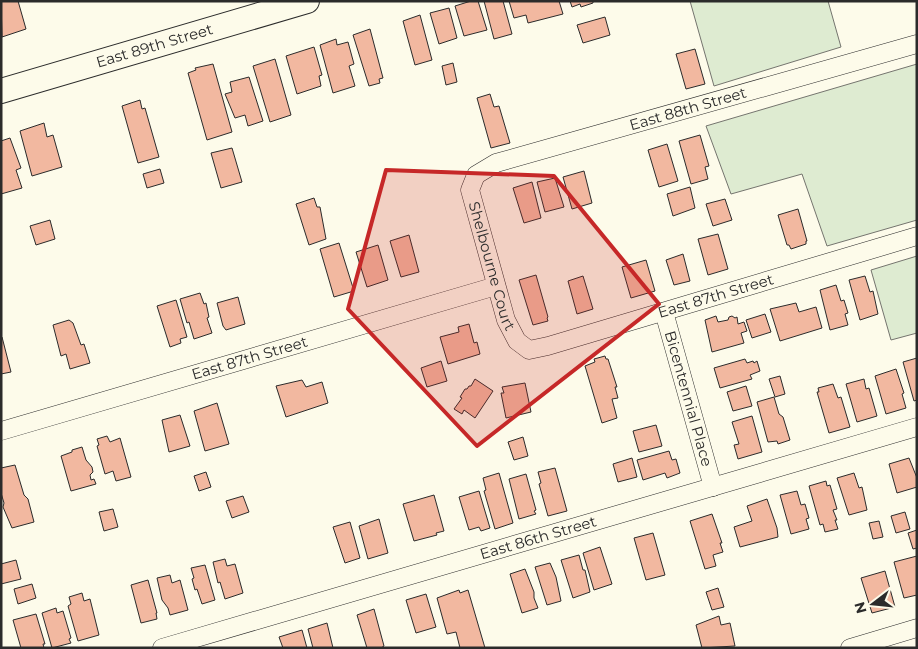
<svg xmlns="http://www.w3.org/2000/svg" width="918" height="649" viewBox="0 0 918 649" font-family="Montserrat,sans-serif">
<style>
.green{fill:#deebd1;stroke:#74746e}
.building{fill:#f2b8a0;stroke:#2b2b2b}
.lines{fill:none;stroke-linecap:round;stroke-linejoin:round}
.street-casing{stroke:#2b2b2b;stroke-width:19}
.secondary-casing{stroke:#2b2b2b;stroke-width:26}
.street{stroke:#fdfbea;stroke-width:18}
.secondary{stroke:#fdfbea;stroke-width:24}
.marked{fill:#c62828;fill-opacity:0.2;stroke:#c62828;stroke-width:4;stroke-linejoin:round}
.labels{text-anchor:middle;stroke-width:4;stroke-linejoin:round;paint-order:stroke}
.street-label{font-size:15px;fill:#2b2b2b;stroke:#fdfbea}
</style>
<rect width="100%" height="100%" fill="#fdfbea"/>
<path class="green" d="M690 1H828L841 47 714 86Z
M917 64V220L827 246 802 174 731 194 706 126Z
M917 256V333L891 340 871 270Z"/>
<path class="building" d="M1 1H18L26 29 2 37Z
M471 1H478L487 30 464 36 455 6Z
M484 1H503L512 34 494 39Z
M509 1H559L563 14 528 23 526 15 514 18Z
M570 1H593V3L581 7 580 4 572 7Z
M449 8 457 38 439 44 430 13Z
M420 15 432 60 415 65 403 21Z
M605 17 610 35 583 43 577 25Z
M370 29 383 78 379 79 380 83 369 86 353 35Z
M336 39 337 45 348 42 354 64 349 66 355 86 333 93 320 45Z
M314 47 322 75 319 76 321 86 297 94 286 56Z
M695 49 705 84 686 89 676 54Z
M275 59 291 115 270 122 253 66Z
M453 63 457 82 446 85 442 66Z
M213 64 232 132 207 140 188 73 196 70 195 68Z
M249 77 263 121 248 126 245 115 235 118 225 94 232 92 230 82Z
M490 94 494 107 499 106 510 143 491 148 477 98Z
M140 100 142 109 145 108 159 157 138 163 122 106Z
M44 123 47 137 53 135 62 167 32 176 20 131Z
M700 135 709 166 705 167 708 179 691 184 679 141Z
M10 138 21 168 16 170 22 188 1 194V141Z
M667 144 678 181 659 187 648 150Z
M232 148 242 182 221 188 211 153Z
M160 169 164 183 147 188 143 174Z
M584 171 592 203 572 209 563 177Z
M555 178 564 207 545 212 537 182Z
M532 182 541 218 524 223 513 188Z
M690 187 695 208 673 216 667 194Z
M314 198 317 207H320L326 239 309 245 296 204Z
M725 199 732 220 713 226 706 204Z
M798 209 807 241H806V244L791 249 789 245H787L778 215Z
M50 220 55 239 36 245 30 226Z
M718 234 728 269 708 275 698 239Z
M409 235 419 272 401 277 390 241Z
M339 243 354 291 334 297 320 249Z
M378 245 388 280 367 287 356 252Z
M683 254 690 281 674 285 666 260Z
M646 260 655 291 631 298 622 267Z
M536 275 548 317 547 318 548 321 533 325 519 280Z
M583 276 593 309 577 314 568 281Z
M865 276 870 292 873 291 878 314 860 320 849 280Z
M836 285 841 301 844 300 848 313 845 314 848 325 830 330 820 290Z
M200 293 204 304 206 303 209 317 207 318 212 333 194 339 189 322 187 323 180 299Z
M238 297 245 324 226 330 223 326 217 303Z
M176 300 187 337 180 339 181 343 170 347 157 306Z
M796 303 799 312 816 307 822 328 780 341 770 309Z
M765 314 771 332 752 338 746 320Z
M716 316 718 322 728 320 729 317 732 316 735 318 737 317 738 324 744 322 747 331 741 333 744 343 712 352 705 320Z
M69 320 73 323 81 345 84 344 90 363 70 369 66 354 61 356 53 325Z
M469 324 474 343 477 342 480 354 448 364 440 337 459 332 458 327Z
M2 337 11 372 1 374V338Z
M605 356 606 359H608L617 387H615L618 398 612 399 617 418 602 423 585 366 595 362 594 359Z
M917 358V400L914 401 903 362Z
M745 359 747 363 753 361 754 363 757 361 760 371 750 375 752 379 720 388 714 368Z
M441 361 447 381 427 387 421 368Z
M896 369 904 393 902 394 906 408 886 414 875 376Z
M780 376 785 394 775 397 769 379Z
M475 379 493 391 475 418 464 410 462 414 454 409 462 398 460 397 465 389H467L469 386H471Z
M864 379 866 389 869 388 877 416 857 422 846 384Z
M302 380 306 387 322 382 328 403 286 417 276 386Z
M525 383 531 412 506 418 501 393H504L502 387Z
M833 384 838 398 841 397 850 427 829 433 817 392H819L818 388Z
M746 386 752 406 733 411 727 392Z
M774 397 779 414 783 417 790 440 778 444 777 441 768 442 757 402Z
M217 403 229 444 205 451 194 411Z
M180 415 190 446 169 452 162 420Z
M752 416 762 452 738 459 734 445 739 444 732 422Z
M656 425 662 446 639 452 633 431Z
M107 436 110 442 120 438 131 477 116 481 113 471 105 474 97 446 99 445 97 439Z
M523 437 528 456 514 460 508 442Z
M82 447 86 460 92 467 93 472 90 475 91 480 94 479 96 484 71 491 61 456 72 452V450Z
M669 451 672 460 676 459 680 473 667 478 665 473 643 480 637 460Z
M632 458 637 477 618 482 613 464Z
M909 458 917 478V487L897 493 889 464Z
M15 465 24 495 28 499 34 522 12 528 3 507 4 503 1 493V468Z
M555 468 567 511 548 516 539 484 541 483 538 472Z
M206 472 211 487 199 491 194 476Z
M499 473 513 523 495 529 484 491 486 490 483 478Z
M854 473 859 488 862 487 867 510 849 515 837 478Z
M526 474 536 510 534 511 536 514 519 519 509 479Z
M826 481 827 486 830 485 837 509 833 510 837 520H835L838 529 825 532 823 524 820 525 809 486Z
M479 491 490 528 481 531 479 527 469 530 459 497Z
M797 491 801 505 805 504 809 518 806 519 809 529 791 534 780 495Z
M434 495 444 531 436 533 437 535 414 541 403 504Z
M243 496 249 512 232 518 226 501Z
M767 499 777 528 778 537 740 547 734 527 752 521 747 506Z
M113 509 118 527 104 531 99 512Z
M905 512 910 529 896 533 891 516Z
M712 514 722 543H720L723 552 713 555 716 566 705 569 690 521Z
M379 519 388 553 368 559 359 526Z
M879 521 883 537 873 539 869 523Z
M350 522 360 558 345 563 333 527Z
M917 530V548L913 549 908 533Z
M653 533 665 575 646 580 634 538Z
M600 547 612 584 594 590 583 553Z
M579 555 583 570H585L590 592 573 598 561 560Z
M917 556V595L904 598 894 562Z
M225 559 227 566 235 564 243 593 225 599 220 582 218 583 213 562Z
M16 560 21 579 1 584V564Z
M550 563 556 577 561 601 547 605 535 567Z
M205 565 215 600 202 604 197 589 195 590 192 579 194 578 191 568Z
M525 569 534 592V598L538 608 522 613 510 574Z
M885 571 895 607 872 613 861 578Z
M170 575 172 583 180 580 188 610 170 615 168 608 162 600 157 578Z
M148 580 157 613H156L157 619 141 623 131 585Z
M32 584 36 598 18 604 14 589Z
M718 588 724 607 712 610 706 592Z
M459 590 460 593 468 590 485 648H460L456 632 447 634 437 598Z
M82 593 84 601 90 599 99 635 78 641 68 606 71 604 69 597Z
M426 594 436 627 416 633 406 600Z
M56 608 57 613 63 611 71 638 69 639 71 643 52 648 42 613Z
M374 609 384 646 381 648H367L357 615Z
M36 614 45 644H43L44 648H21L13 620Z
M719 616 721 625 730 623 735 646 702 648 696 625Z
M327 623 333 648H313L308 629Z
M302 630 307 648H283L279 637Z"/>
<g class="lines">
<g class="street-casing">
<g id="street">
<path id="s1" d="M917 44 496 163 476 175 470 190 506 320 517 341 529 350 548 346 917 236"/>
<path id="s2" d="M664 312 713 487"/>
<path id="s3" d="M1 431 496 286"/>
<path id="s4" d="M162 648 917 427"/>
<path d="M850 648 917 628"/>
</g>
</g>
<g class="secondary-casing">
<g id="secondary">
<path id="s5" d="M1 91 307 1"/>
</g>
</g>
<use href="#street" class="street"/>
<use href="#secondary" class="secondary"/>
</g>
<path class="marked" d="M386 170 554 176 659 304 477 446 348 309Z"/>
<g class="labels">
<g class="street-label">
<text dy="5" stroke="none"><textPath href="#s5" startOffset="160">East 89th Street</textPath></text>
<text transform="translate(688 109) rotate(-16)" y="5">East 88th Street</text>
<text dy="5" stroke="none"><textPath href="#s1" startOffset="556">Shelbourne Court</textPath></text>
<text dy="5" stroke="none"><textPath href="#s1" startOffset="845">East 87th Street</textPath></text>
<text dy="5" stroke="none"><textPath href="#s3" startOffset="259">East 87th Street</textPath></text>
<text dy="5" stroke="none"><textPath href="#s2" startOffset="90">Bicentennial Place</textPath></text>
<text dy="5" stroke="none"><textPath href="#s4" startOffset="392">East 86th Street</textPath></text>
</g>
</g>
<rect width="918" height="649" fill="none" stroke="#2b2b2b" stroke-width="5"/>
<g transform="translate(873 604) rotate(254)" stroke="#fdfbea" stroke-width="4" paint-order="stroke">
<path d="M0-4L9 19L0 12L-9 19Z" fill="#2b2b2b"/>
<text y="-8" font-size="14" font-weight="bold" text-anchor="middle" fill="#2b2b2b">N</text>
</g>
</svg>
